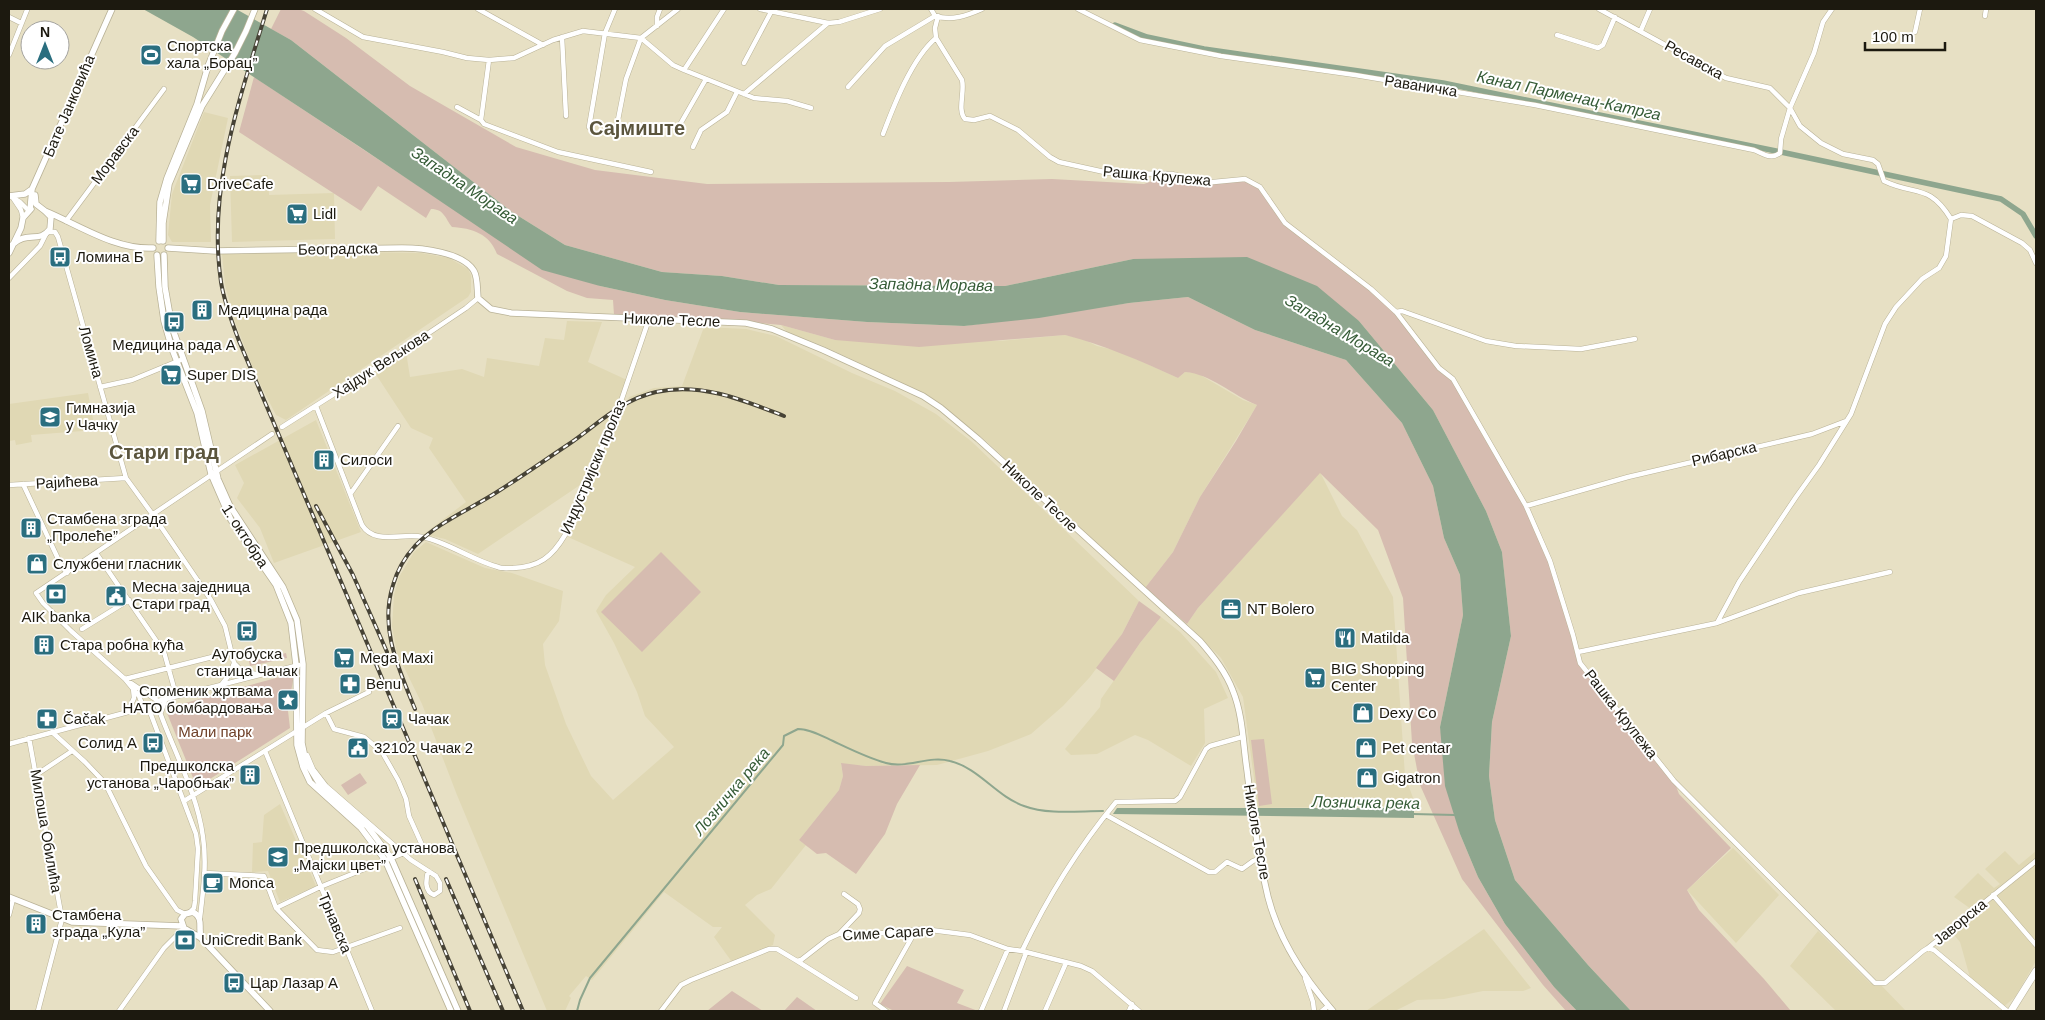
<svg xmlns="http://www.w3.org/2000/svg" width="2045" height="1020" viewBox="0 0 2045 1020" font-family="Helvetica,sans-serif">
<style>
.built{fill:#e0d8b4}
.green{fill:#d6bcb0}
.water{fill:#8ea68e}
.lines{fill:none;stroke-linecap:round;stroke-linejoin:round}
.stream{stroke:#8ea68e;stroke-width:2}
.canal{stroke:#8ea68e;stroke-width:5.5}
.street-casing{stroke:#b9b297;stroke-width:5.5}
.secondary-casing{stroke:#b9b297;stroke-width:7}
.primary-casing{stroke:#b9b297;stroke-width:8}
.street{stroke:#fff;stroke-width:4.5}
.secondary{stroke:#fff;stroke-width:5.5}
.primary{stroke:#fff;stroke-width:7}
.rail-casing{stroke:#474336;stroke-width:4}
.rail{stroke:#fff;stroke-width:2;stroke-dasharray:5.5;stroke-linecap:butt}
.labels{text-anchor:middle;stroke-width:4;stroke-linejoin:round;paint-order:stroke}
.poi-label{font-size:15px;fill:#1c190f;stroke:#fff;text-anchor:start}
.street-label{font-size:15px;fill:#1c190f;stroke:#fff}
.park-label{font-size:15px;fill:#6f4028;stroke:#fff}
.water-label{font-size:16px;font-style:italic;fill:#355b36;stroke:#fff}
.district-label{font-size:20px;font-weight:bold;fill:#5b553d;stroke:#fff}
</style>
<rect width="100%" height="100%" fill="#e7e0c4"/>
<path class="built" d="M204 112 228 118 210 205 211 242H172L168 235 172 194Z
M268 175 269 195 334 193 335 239 232 242 230 176Z
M359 252 421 253 449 258 468 269 471 275V292L468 297 286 420 276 415 256 376 235 322 225 285 222 254Z
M567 321 602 322 588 362 627 380 583 483 478 554 445 539 424 534 466 502 429 448 433 438 411 428 375 373 406 352 410 377 462 369 484 377 487 358 539 366 545 338 564 340Z
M781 325 835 340 1000 341 1065 335 1083 339 1097 346 1119 351 1178 378 1185 372 1197 373 1243 400 1257 405 1256 407 1200 497 1173 552 1145 588 986 441 940 404 899 381 823 346 787 332Z
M704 327 746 329 776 336 852 373 895 391 936 414 971 441 1139 601 1122 634 1090 677 1063 706 1031 734 988 751 937 765 866 766 841 764 843 776 839 790 799 840 806 845 771 889 757 895 745 905 775 935 773 945 732 962 714 937 722 927H713L664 892 592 980 586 976 569 996 571 998 565 1011H547L457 795 422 704 397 653 392 626 394 595 399 577 414 552 426 542 485 568 512 573 563 591 559 621 543 644 545 665 566 724 591 776 613 800 674 747 645 716 637 692 614 643 596 611 606 595 635 567 568 537 629 397 654 388 682 386Z
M88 393 95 430 31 435 32 442 16 445 15 440 9 441V404Z
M316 420 361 532 274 563 260 528 237 498 244 483 235 465Z
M1320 472 1342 516 1357 530 1393 597 1405 776 1416 806 1258 808 1243 697 1221 658 1187 624 1198 608Z
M1161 617 1180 632 1216 672 1228 698 1204 709 1205 743 1191 766 1148 740 1135 735 1097 754 1071 755 1065 749 1100 707 1101 699 1140 643Z
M280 804 316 886 280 902 268 871 252 872 253 843 262 842 264 815Z
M1733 848 1779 895 1736 943 1687 890Z
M2005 851 2019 865 2036 851V961L2015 997 2001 1009 1971 981 1960 942 1948 928 1971 909 1954 897 1978 873 1994 888 2000 884 1985 869Z
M1484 929 1531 988 1523 991H1483L1444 999 1417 1000 1395 1011H1366Z
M1818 931 1870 983H1879L1906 1011H1836L1790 966Z"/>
<path class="green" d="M281 9H298L304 11 346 38 410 86 516 147 595 170 707 184 949 182 1052 179 1144 184 1172 174 1203 183 1245 179 1260 187 1285 223 1371 289 1396 312 1439 368 1453 379 1526 506 1550 561 1580 663 1674 781 1679 794 1731 848 1687 890 1699 910 1764 979 1791 1011H1631L1588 965 1515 880 1495 820 1489 776 1492 722 1511 636 1502 552 1486 511 1433 410 1359 321 1133 259 1005 286 779 285 722 276 662 272 565 245 512 212 291 40 271 29Z
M254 77 438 199 600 286 665 300 740 312 867 322 964 326 1129 303 1188 297 1255 330 1346 360 1402 423 1433 486 1444 538 1460 575 1463 615 1440 727 1460 834 1478 877 1505 924 1554 987 1577 1011H1566L1543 985 1462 879 1420 785 1412 743 1403 598 1378 530 1320 473 1198 608 1187 624 1145 588 1173 552 1200 497 1236 441 1257 405C1232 395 1211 374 1185 372L1178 378C1141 361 1104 345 1065 335L919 347 835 340 781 325 719 319 614 315 613 300 587 298 567 291 497 254C490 234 472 228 452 227 445 218 444 209 431 209L426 218 378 186 361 211 239 132Z
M661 552 701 592 642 652 601 612Z
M1139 601 1161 617 1140 643 1114 681 1096 668 1122 634Z
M286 653 287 658 250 666 249 661Z
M287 675 292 676 293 680 288 711 290 728 199 786 196 785 167 713 168 710 178 705Z
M1264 739 1272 804 1259 806 1251 740Z
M841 763 866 766 920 765 897 804 885 834 856 874 826 853 817 854 799 840 839 790 843 776Z
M360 773 367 783 348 795 341 785Z
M907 966 964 990 957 1003 978 1011H894L880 1004Z
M732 991 763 1011H707Z
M797 997 817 1011H784Z"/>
<path class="water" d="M143 9H236L291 40 512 212 565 245 662 272 722 276 779 285 1005 286 1133 259 1247 257 1317 286 1359 321 1433 410 1486 511 1502 552 1511 636 1492 722 1489 776 1495 820 1515 880 1588 965 1631 1011H1577L1554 987 1505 924 1478 877 1460 834 1445 786 1440 727 1463 615 1460 575 1444 538 1433 486 1402 423 1346 360 1255 330 1188 297 1129 303 1039 318 964 326 867 322 740 312 665 300 600 286 542 270 363 149 193 37Z
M1117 808H1414V818L1113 814Z"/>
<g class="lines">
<path class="stream" d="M1413 814 1455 815
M577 1011 580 1000 590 978 783 745 784 736 798 729C810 729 822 736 833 741 850 749 868 758 886 763 907 769 929 755 950 761 979 768 996 796 1024 806 1048 815 1078 811 1103 811"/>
<path class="canal" d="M1115 25 1147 37 1204 49 1443 83 1776 151 2001 199 2023 214 2036 236"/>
<g class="street-casing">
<path id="street" d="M315 9 363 37 443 52 467 58 489 60 514 58 553 40 583 31 641 38 678 9
M478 9 543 45
M760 9 828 23 839 22 880 9
M931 9 935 16C952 21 966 16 982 9
M1078 9 1140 40 1221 56 1355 75 1535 105 1754 150C1764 154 1771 160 1780 153L1781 139 1790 108 1814 53 1823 22 1832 9
M1599 9 1726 78 1770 88 1790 108 1800 126 1821 143 1843 154 1873 160 1878 164 1884 181C1915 196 1929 183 1951 219
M938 16 935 28 936 38 962 80C965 92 957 110 965 119L974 120 990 116 1018 130 1050 157 1059 162 1109 173 1172 174 1203 183 1245 179 1260 187 1285 223 1371 289 1396 312 1439 368 1453 379 1526 506 1550 561 1573 635 1580 663 1674 781 1875 983H1885L1923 951 1928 948 1934 950 2007 1011
M1985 16 1986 9
M9 17 21 23
M657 26V17L660 9
M1641 30 1650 9
M1915 32 1920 9
M1557 35 1598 48 1603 45 1615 17
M562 37 566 116
M9 55 27 10
M744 63 771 12
M684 70 724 9
M848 87 885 46 935 16
M744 94 828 23
M457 107 481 120 484 124 558 152 651 172
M481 120 489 60
M589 127 605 33 615 9
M678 128 706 79
M883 134C894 105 912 58 936 38
M615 135 626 79 641 38 673 65 684 70 754 98 787 101 811 108
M693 147 701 130 727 112 737 92
M10 196 20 202 29 211
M13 198 21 210 23 218
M1951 219 1961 215 1972 216 2022 243 2030 250 2036 263
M66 221 164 89
M48 232H55L58 237 126 478 153 515 211 600 225 626 234 663 230 674 222 684
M9 278 40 246 46 234
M1396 312 1402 311 1486 341 1516 346 1581 349 1635 339
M100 387 132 380 183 359
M316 406 362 525C375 546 403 532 423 537 449 543 472 560 498 567 502 569 508 568 513 568 539 567 552 557 565 535L619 407 649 319
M282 427 399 353 466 308 478 298
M23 484 61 565 67 573
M9 485 126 478
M351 493 398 426
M1526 506 1628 477 1812 434 1846 421
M96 553 164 652 176 695
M1717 623 1739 582 1796 497 1819 465 1851 414 1885 324 1896 307 1922 279 1939 268 1946 256 1951 219
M82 629 129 600
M1578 652 1717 623 1799 593 1890 572
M234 663 242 671 256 674
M125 679 232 652
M131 683 158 701
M158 701V707C173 750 197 792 203 837 207 864 203 892 200 918
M158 701 299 665
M128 711 134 698 133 688
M150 712 144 709 139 696 125 679 71 631 43 603 36 593 272 434
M150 712 196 834 198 849 195 901 194 908 190 912
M161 712 166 698
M326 713 334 729 364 737 382 752 398 780 406 799 409 816 422 845
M52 732 85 762 105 783 146 866 177 910 185 914
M29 738 62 919 38 1011
M9 744 143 708
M265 751 372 1011
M307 755 313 769 326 786 411 860 436 876 440 883V891L434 895C424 891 426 880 428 871
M36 775 72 751
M184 801 326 713 369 692
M1106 815 1209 872H1215L1227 862 1242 869 1253 861 1261 858
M204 873 264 876 276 908 317 950 333 952 400 928
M1993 895 2036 945
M276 908 320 887 404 853
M9 915 13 899
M839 934 859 913 860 909 858 904 844 894
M1928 948 2036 861
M1022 951 1081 966 1092 971 1139 1011
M797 961 856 998
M1305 978 1313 1002 1314 1011
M119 1011 164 948 184 928
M661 1011 681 985 691 980 769 949H777L797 961 801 960 828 939 839 934 892 933 923 929 970 935 1008 949 1022 951C1047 898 1079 847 1116 802L1175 801 1180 797 1206 749 1210 746 1242 737
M886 1011 875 1003 916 930
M981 1011 1008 949
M1004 1011 1026 953
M1045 1011 1066 963
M1129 1011 1132 1004
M1322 1011 1328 1006"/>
</g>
<g class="secondary-casing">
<path id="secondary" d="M9 196 25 194 32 189
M30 210 32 189 112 9
M45 211C79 225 115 250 153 248
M159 241 160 202 167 178 197 104 208 66 222 31 234 9
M163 241V223L169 184 202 106 235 53 246 31 255 9
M12 245C27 230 39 244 50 229L51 217 45 211 36 204 35 195
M168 248 215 251 402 248C421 248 463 252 474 271 478 278 477 290 478 298L491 309 511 313 746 323 772 329 823 350 923 396 941 408 978 439 1200 641C1213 656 1226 672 1233 691 1243 716 1243 744 1247 770 1252 812 1258 855 1268 897 1279 940 1304 978 1333 1011
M9 253 21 228 23 218 31 209
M157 255 159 287 164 321 172 349 197 413 211 474 231 520 276 585 291 623 296 665 297 745 303 767 310 782 361 828 385 860 451 1011
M164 255 165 287 172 327 202 411 218 479 230 506 283 587 297 620 303 664 302 743 306 762 319 783 368 827 391 858 458 1011
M9 897 72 922 182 926
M201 938C198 928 204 918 193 912L185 914 181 919 184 928 201 938 270 1011"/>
</g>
<g class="primary-casing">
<path id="primary" d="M2011 1011 2036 971"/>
</g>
<use href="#street" class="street"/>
<use href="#secondary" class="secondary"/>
<use href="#primary" class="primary"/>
<g class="rail-casing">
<path id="rail" d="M267 9C240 98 207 188 221 282 224 302 232 322 239 341L523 1011
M316 506 353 575 387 652
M415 709C399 669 379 629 393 585 397 571 405 557 415 546 438 522 469 510 497 492 521 477 545 460 569 444 598 424 621 400 656 392 701 382 743 400 784 416
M415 879 470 1011
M446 879 503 1011"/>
</g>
<use href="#rail" class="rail"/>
</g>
<defs>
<g id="stadium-square" transform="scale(1.125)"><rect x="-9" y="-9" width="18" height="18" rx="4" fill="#2a6e7f" stroke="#fff"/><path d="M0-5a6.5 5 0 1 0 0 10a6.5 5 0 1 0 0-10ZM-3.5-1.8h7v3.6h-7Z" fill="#fff"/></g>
<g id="supermarket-square" transform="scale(1.125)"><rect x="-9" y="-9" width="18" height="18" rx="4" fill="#2a6e7f" stroke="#fff"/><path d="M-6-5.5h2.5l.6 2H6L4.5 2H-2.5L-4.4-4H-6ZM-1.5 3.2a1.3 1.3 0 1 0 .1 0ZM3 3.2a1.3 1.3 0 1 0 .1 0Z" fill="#fff"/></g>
<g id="bus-square" transform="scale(1.125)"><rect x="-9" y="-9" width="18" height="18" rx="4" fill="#2a6e7f" stroke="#fff"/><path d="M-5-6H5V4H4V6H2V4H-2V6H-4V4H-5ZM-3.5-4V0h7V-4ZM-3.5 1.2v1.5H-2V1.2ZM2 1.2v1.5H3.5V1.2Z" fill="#fff"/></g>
<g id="building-square" transform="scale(1.125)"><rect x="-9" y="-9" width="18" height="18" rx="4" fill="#2a6e7f" stroke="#fff"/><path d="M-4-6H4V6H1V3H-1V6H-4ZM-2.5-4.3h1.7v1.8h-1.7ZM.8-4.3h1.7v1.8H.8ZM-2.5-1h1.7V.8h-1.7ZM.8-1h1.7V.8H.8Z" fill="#fff"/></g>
<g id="school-square" transform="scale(1.125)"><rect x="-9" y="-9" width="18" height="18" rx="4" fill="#2a6e7f" stroke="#fff"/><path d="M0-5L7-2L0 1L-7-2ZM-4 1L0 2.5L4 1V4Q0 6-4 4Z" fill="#fff"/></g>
<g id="shop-square" transform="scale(1.125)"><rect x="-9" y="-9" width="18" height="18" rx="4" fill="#2a6e7f" stroke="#fff"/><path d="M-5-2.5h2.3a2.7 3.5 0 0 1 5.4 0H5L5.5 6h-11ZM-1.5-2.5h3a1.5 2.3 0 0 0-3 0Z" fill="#fff"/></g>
<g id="bank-square" transform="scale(1.125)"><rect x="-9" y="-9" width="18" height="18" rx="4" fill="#2a6e7f" stroke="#fff"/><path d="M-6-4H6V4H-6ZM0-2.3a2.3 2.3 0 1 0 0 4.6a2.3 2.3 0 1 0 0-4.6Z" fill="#fff"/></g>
<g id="civic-square" transform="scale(1.125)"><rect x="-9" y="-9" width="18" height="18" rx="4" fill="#2a6e7f" stroke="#fff"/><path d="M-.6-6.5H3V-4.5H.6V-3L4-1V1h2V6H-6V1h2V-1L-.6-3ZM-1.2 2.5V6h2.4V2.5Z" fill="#fff"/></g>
<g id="office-square" transform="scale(1.125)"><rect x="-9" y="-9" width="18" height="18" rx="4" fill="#2a6e7f" stroke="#fff"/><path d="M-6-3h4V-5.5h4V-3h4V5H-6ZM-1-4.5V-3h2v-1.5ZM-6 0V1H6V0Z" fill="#fff"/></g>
<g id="restaurant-square" transform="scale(1.125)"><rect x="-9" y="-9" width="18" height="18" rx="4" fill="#2a6e7f" stroke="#fff"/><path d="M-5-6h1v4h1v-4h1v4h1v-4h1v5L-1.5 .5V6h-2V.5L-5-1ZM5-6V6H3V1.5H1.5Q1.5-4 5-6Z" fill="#fff"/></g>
<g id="pharmacy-square" transform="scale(1.125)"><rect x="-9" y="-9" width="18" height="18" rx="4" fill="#2a6e7f" stroke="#fff"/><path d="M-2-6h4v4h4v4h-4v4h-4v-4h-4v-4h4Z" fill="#fff"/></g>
<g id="sight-square" transform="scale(1.125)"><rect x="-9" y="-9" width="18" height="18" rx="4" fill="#2a6e7f" stroke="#fff"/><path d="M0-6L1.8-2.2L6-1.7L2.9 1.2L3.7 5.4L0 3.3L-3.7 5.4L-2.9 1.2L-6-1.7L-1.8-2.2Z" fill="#fff"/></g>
<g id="station-square" transform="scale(1.125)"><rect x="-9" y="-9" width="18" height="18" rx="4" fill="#2a6e7f" stroke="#fff"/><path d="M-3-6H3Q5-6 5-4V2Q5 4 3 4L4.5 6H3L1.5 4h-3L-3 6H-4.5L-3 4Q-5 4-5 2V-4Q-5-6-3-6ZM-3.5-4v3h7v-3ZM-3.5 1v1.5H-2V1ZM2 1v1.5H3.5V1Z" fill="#fff"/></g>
<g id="cafe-square" transform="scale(1.125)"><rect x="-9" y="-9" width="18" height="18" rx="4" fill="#2a6e7f" stroke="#fff"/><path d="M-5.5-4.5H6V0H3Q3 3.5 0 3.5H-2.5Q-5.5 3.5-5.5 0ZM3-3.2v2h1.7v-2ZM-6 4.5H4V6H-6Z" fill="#fff"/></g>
</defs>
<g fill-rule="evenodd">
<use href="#stadium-square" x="151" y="55"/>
<use href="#supermarket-square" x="191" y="184"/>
<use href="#supermarket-square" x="297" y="214"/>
<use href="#bus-square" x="60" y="257"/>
<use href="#building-square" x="202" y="310"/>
<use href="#bus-square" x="174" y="322"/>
<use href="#supermarket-square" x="171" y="375"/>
<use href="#school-square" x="50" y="417"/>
<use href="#building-square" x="324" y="460"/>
<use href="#building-square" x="31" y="528"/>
<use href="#shop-square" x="37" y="564"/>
<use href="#bank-square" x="56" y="594"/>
<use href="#civic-square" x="116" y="596"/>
<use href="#office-square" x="1231" y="609"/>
<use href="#bus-square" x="247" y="631"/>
<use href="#restaurant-square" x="1345" y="638"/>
<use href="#building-square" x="44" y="645"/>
<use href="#supermarket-square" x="344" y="658"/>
<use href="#supermarket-square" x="1315" y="678"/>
<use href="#pharmacy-square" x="350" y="684"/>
<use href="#sight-square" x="288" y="700"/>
<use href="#shop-square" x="1363" y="713"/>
<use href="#pharmacy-square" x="47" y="719"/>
<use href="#station-square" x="392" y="719"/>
<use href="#bus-square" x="153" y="743"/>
<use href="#civic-square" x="358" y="748"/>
<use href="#shop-square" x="1366" y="748"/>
<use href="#building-square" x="250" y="775"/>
<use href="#shop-square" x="1367" y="778"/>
<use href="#school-square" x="278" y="857"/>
<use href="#cafe-square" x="213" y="883"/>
<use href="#building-square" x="36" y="924"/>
<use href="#bank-square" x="185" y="940"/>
<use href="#bus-square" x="234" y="983"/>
</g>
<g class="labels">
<g class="poi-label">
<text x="167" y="51">Спортска<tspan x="167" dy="17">хала „Борац”</tspan></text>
<text x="207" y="189">DriveCafe</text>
<text x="313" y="219">Lidl</text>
<text x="76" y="262">Ломина Б</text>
<text x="218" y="315">Медицина рада</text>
<text x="174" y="350" text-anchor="middle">Медицина рада А</text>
<text x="187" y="380">Super DIS</text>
<text x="66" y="413">Гимназија<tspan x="66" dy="17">у Чачку</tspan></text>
<text x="340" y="465">Силоси</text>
<text x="47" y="524">Стамбена зграда<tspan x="47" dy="17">„Пролеће”</tspan></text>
<text x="53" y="569">Службени гласник</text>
<text x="132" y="592">Месна заједница<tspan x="132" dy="17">Стари град</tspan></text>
<text x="1247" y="614">NT Bolero</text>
<text x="56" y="622" text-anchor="middle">AIK banka</text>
<text x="1361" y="643">Matilda</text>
<text x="60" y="650">Стара робна кућа</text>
<text x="247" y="659" text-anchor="middle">Аутобуска<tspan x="247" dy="17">станица Чачак</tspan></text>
<text x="360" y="663">Mega Maxi</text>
<text x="1331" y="674">BIG Shopping<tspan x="1331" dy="17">Center</tspan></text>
<text x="366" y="689">Benu</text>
<text x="272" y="696" text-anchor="end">Споменик жртвама<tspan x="272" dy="17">НАТО бомбардовања</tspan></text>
<text x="1379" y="718">Dexy Co</text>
<text x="63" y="724">Čačak</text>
<text x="408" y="724">Чачак</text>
<text x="137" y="748" text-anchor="end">Солид А</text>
<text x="374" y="753">32102 Чачак 2</text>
<text x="1382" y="753">Pet centar</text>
<text x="234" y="771" text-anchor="end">Предшколска<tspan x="234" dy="17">установа „Чаробњак”</tspan></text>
<text x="1383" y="783">Gigatron</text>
<text x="294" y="853">Предшколска установа<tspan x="294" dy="17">„Мајски цвет”</tspan></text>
<text x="229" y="888">Monca</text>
<text x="52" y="920">Стамбена<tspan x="52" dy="17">зграда „Кула”</tspan></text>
<text x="201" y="945">UniCredit Bank</text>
<text x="250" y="988">Цар Лазар А</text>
</g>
<g class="street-label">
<text transform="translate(1694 60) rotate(29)" y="5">Ресавска</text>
<text transform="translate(1421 86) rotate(9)" y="5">Раваничка</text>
<text transform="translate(69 106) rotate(-67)" y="5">Бате Јанковића</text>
<text transform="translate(115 155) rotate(-53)" y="5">Моравска</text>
<text transform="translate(1157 176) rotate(5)" y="5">Рашка Крупежа</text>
<text transform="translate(338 249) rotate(-1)" y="5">Београдска</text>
<text transform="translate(672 320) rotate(2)" y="5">Николе Тесле</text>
<text transform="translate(91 352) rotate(74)" y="5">Ломина</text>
<text transform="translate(381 364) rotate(-33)" y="5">Хајдук Вељкова</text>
<text transform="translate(1724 454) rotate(-13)" y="5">Рибарска</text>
<text transform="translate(593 467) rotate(-67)" y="5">Индустријски пролаз</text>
<text transform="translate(67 482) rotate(-3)" y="5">Рајићева</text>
<text transform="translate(1040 496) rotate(43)" y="5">Николе Тесле</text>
<text transform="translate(245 536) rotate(57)" y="5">1. октобра</text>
<text transform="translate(1621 714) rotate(52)" y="5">Рашка Крупежа</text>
<text transform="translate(46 831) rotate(80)" y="5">Милоша Обилића</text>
<text transform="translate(1257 832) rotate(80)" y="5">Николе Тесле</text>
<text transform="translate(1960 922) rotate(-39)" y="5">Јаворска</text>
<text transform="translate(335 923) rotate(67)" y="5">Трнавска</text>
<text transform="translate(888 933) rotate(-3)" y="5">Симе Сараге</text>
</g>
<g class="park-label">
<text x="215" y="737">Мали парк</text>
</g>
<g class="water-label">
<text transform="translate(1569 95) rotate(12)" y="6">Канал Парменац-Катрга</text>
<text transform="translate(465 185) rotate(34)" y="6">Западна Морава</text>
<text transform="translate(931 284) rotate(1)" y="6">Западна Морава</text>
<text transform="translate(1340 330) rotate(31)" y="6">Западна Морава</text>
<text transform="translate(731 791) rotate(-50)" y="6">Лозничка река</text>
<text transform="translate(1366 802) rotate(1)" y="6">Лозничка река</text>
</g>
<g class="district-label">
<text x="637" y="135">Сајмиште</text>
<text x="164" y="459">Стари град</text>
</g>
</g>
<rect width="2045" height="1020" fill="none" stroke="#1c190f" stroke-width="20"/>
<g transform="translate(45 45)"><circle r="24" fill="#ffffff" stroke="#a4a39f"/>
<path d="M0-4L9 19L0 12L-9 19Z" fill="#2a6e7f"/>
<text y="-8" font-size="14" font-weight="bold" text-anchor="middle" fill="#1c190f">N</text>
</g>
<path d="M1865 42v8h80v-8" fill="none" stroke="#1c190f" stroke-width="2.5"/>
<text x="1872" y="42" font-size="15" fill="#1c190f" stroke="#ffffff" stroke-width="4" paint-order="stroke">100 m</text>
</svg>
